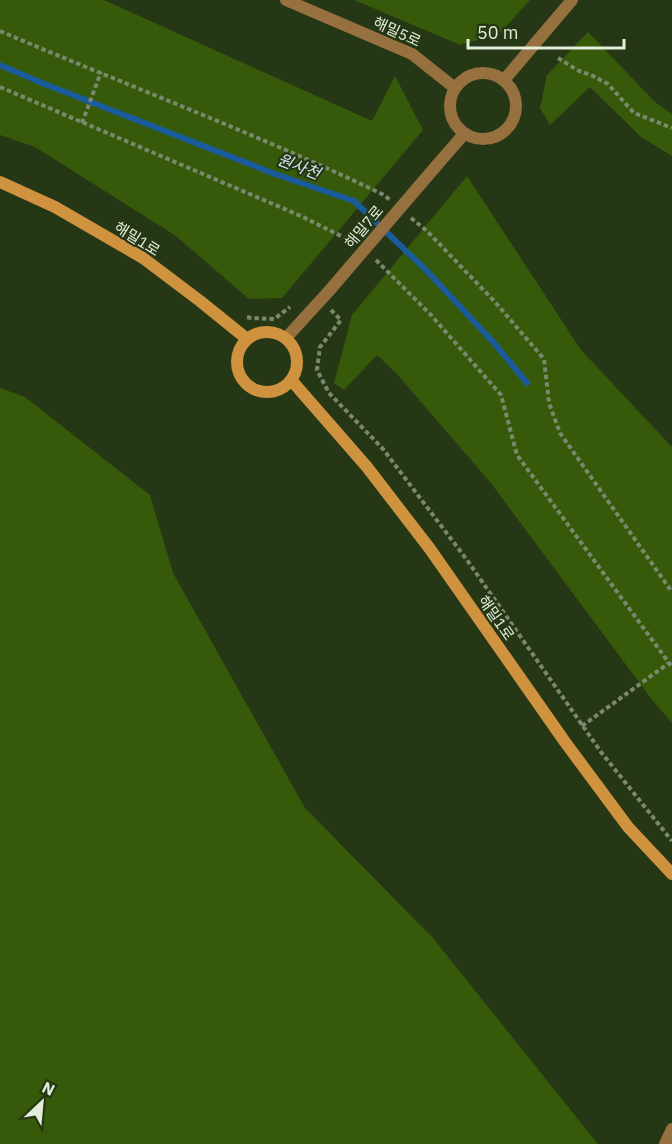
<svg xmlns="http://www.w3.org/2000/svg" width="672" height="1144" viewBox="0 0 672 1144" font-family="'IBM Plex Sans','Noto Sans KR',sans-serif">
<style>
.green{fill:#365a09}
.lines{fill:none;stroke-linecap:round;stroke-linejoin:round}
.stream{stroke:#1a5b9b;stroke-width:6}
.path{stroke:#7a896d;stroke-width:4;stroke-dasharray:4.5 3;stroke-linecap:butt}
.lane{stroke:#96703f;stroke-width:12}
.street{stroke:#96703f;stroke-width:12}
.secondary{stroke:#cf923e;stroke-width:12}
.street-bridge{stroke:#96703f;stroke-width:12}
.labels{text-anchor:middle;stroke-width:4.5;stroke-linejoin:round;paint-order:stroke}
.street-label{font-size:15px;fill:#e3eeda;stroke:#253715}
.water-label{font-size:16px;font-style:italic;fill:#d6e6f8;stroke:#253715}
</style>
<rect width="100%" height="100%" fill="#253715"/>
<path class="green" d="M0 0H104L372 121 395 76 423 130 282 298 249 299 176 236 35 147 0 135Z
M354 0H530L499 34 460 45Z
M588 32 655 102 672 114V156L641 137 590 87 550 125 540 108 547 75Z
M467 176 581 350 672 447V723L653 701 490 482 396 373 377 355 344 390 334 383 352 315Z
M0 388 25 397 150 495 173 573 305 808 433 938 598 1144H0Z"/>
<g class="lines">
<path class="stream" d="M0 65 42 83 275 174 354 201 427 271 494 343 527 383"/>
<path class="path" d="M0 31C128 86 258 134 384 195L390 200
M558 58 577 70 593 76 608 84 634 113 672 128
M0 87 301 216 351 241
M82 123 101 72
M411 218 427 231 495 302 544 359 549 403 560 433 672 592
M376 260 431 315 501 395 517 455 672 667
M331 310 341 320 320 347 317 370 329 393 383 449 467 560 601 752 672 841
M247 317 251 318 274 319 290 307
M582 726 669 663"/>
<path class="lane" d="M665 1144 672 1129"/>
<path class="street" d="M286 0 412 54 455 88
M450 106a33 33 0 1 1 66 0a33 33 0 1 1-66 0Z
M504 80 572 0
M437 165 464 134
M286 338 329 291"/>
<path class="secondary" d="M0 182 55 207 143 258 200 301 247 339
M237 362a30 30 0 1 1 60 0a30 30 0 1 1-60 0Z
M292 381 367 467 430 549 565 742 628 827 672 874"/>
<path class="street-bridge" d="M329 291 437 165"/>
</g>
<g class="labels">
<g class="street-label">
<text transform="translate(397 32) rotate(25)" y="5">해밀5로</text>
<text transform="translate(364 227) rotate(-50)" y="5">해밀7로</text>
<text transform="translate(137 239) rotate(32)" y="5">해밀1로</text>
<text transform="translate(496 618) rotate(55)" y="5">해밀1로</text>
</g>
<g class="water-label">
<text transform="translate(299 166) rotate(21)" y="6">원사천</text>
</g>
</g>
<g transform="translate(42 1102) rotate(26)" stroke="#253715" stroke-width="4.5" paint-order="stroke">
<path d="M0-4.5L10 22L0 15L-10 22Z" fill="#e3eeda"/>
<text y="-9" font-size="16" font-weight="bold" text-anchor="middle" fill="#e3eeda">N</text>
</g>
<path d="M468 39v9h156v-9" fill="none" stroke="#e3eeda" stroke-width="3"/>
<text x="477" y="39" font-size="18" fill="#e3eeda" stroke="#253715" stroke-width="4.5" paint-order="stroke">50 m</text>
</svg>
